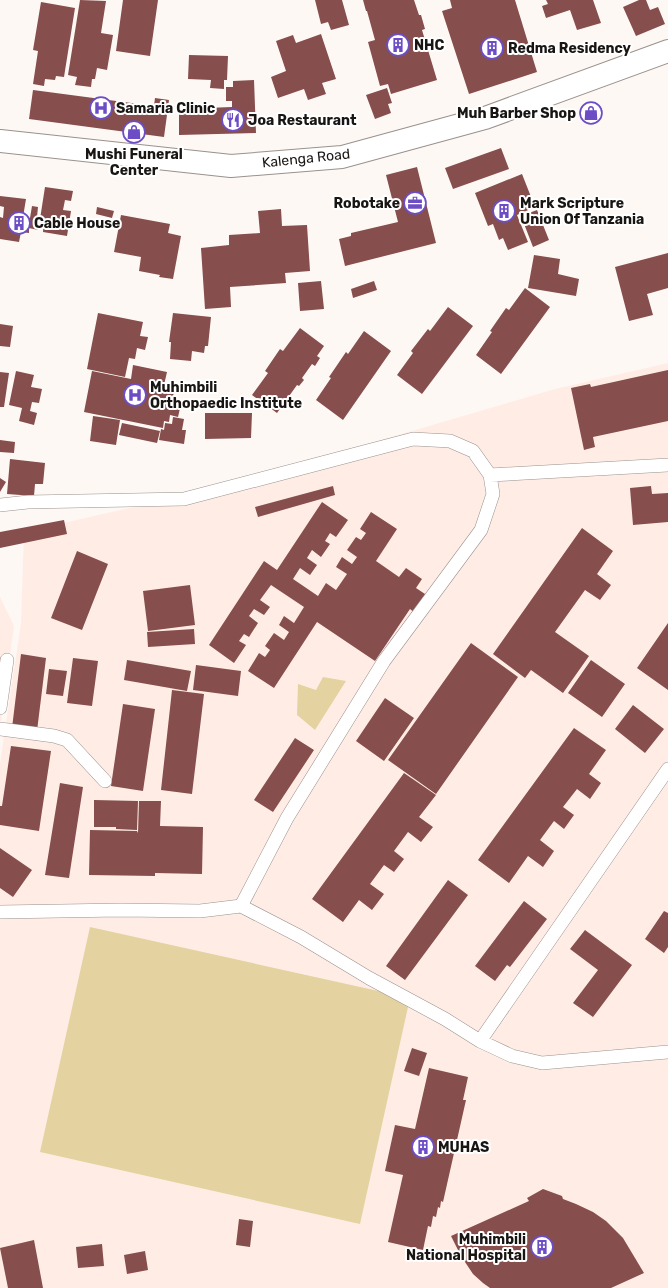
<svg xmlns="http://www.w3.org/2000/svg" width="668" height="1288" viewBox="0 0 668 1288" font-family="Rubik,sans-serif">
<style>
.built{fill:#ffede5}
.green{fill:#e4d3a1}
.building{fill:#864e4c}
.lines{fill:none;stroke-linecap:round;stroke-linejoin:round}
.lane-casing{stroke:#9a918d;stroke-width:14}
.street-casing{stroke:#9a918d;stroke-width:24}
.lane{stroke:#fff;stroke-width:13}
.street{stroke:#fff;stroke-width:22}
.labels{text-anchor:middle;stroke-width:4;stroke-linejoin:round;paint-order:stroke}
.poi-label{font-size:14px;font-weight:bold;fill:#181513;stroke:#fff;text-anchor:start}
.street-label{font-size:14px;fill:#181513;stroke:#fff}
</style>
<rect width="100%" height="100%" fill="#fef8f5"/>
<path class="built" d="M668 363V1288H0V763L21 623 24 532 221 487 555 389Z
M0 597 14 626 0 729Z"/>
<path class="green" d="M323 677 346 681 315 730 297 715 298 684 316 690Z
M90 927 410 998 360 1224 40 1152Z"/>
<path class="building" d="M80 0 106 1 101 33 113 35 107 70 97 68 95 79H92L91 87 75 85 77 77 68 75Z
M123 0H158L150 56 116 51Z
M315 0H342L349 25 331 30 328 22 321 24Z
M363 0H414L419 15H421L425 29 422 30 437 80 391 94 388 84 380 86 368 42 375 40 367 11H366Z
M450 0H515L537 72 469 94 442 11 452 8Z
M546 0H593L601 23 577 30 570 10 546 18 542 6 548 4Z
M639 0H646L650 10 658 7 665 24 636 36 623 7Z
M41 2 75 8 64 77 56 76 55 80 45 79 44 86 33 84 38 51 33 50Z
M321 34 336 79 322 83 326 94 308 100 304 89 278 98 271 77 286 71 276 41 293 35 296 43Z
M189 55 228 56 227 80H224V89L210 88 211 80 188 79Z
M254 80 256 133 179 135V109L232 107V101H226V87H233V81Z
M387 88 392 103 388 104 391 113 375 119 366 95Z
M33 90 154 106 155 98 169 100 164 137 29 119Z
M501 148 509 169 453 189 445 168Z
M417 167 436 243 345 266 339 239 351 236V233L398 222 386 175Z
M522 174 535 207 517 215 528 242 508 250 503 238 499 240 493 224 488 226 475 193Z
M45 187 73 191 71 201 65 200 63 210 71 211 67 236 43 232 44 220 40 219Z
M0 196 26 199 23 217 30 218 32 206 38 207 37 217H40L38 230 29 228V233L21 232 19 242 0 239V217L3 218 4 207 0 206Z
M97 207 114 211 112 218 96 214Z
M281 209 282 226 307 225 310 271 285 273 286 283 230 287 231 307 205 309 201 248 229 245V235L260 233 258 211Z
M537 210 549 240 533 247 521 216Z
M121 215 170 224 168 233 181 236 173 279 159 277 160 275 139 271 141 257 114 252Z
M668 253V288L647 294 653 315 629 321 615 267Z
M534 255 560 259 558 274 579 279 576 296 528 288Z
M321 281 324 309 300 311 298 283Z
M374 281 377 290 353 298 351 289Z
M525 288 550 307 501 374 476 355 492 332 490 331 506 308 509 310Z
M448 307 473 326 422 394 397 375 413 353 411 351 428 329 430 331Z
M98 313 143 322 140 336 148 337 145 350 137 348 135 359 129 358 125 377 87 369Z
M173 313 211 317 208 346H205L204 353 192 351 191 361 170 359 171 342H169Z
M0 324 13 326 10 347 0 346Z
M300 328 324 346 317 356 320 358 315 366 312 364 302 378 304 380 299 386 297 385 277 413 252 395 268 373 265 371 280 349 283 351Z
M364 331 391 351 343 420 316 400 331 378 329 377 346 352 348 354Z
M133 365 167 372 164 385 175 387 172 402 181 404 178 417 170 415 169 422 164 421 163 428 84 412 92 371 131 379Z
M668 370V421L593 437 595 447 584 450 571 388 590 384 591 387Z
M16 371 34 375 31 387 42 389 39 403 32 402 30 411 37 413 34 425 19 421 22 408 9 405Z
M0 372 9 373 4 407H0Z
M205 413H252L251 438 205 439Z
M93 416 120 420 116 445 90 441Z
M173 417 184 419 182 430H186L184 444 159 440 161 429 164 430 165 423 172 424Z
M122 423 160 431 157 443 119 435Z
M0 440 15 442 14 453 0 452Z
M10 459 45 463 43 484H35L34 496 7 494Z
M0 478 6 482 0 492Z
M333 486 335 495 258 517 255 507Z
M651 486 652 494 668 493V522L633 525 630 488Z
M322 502 348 520 336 537 330 533 325 541 330 544 321 557 312 550 307 558 317 565 310 575 300 568 293 579 318 596 326 583 336 590 347 574 336 567 342 557 352 564 357 557 347 550 356 537 361 540 366 533 360 529 371 512 397 529 376 561 399 577 406 568 422 579 416 588 428 596 416 614 410 609 375 661 317 622 274 688 248 671 259 653 265 657 270 650 265 646 274 633 284 640 289 632 279 625 284 616 294 623 304 607 271 585 260 600 270 607 264 615 254 609 249 616 258 623 249 637 244 634 239 641 246 645 234 663 209 645 264 561 277 570Z
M64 520 67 534 0 548V532Z
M582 528 613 551 597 574 611 585 600 600 585 590 555 632 589 656 563 693 531 670 525 678 493 654Z
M77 551 108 564 82 630 51 618Z
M190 585 195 625 148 631 143 591Z
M668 623V690L637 668Z
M194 629 195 644 148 647 147 632Z
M471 643 518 677 436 794 388 760Z
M21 654 46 658 37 731 12 728Z
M73 658 98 661 92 706 67 703Z
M127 660 191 671 187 691 124 680Z
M591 660 625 684 602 717 568 693Z
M196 665 241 671 238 696 193 690Z
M49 669 67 671 63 696 46 694Z
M172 690 204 694 192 794 161 790Z
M385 698 414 718 384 761 356 741Z
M123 704 155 709 143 791 111 786Z
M633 705 664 729 645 753 615 729Z
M574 728 606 750 589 774 601 783 590 799 577 789 563 807 574 815 564 829 554 821 540 840 554 851 543 867 528 856 509 883 478 860Z
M295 738 314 750 273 812 254 800Z
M11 746 51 751 39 831 0 825V806H2Z
M404 773 436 795 419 817 433 827 421 842 408 832 394 851 404 859 394 872 384 865 370 884 384 894 372 910 359 900 343 922 312 899Z
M60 783 83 787 69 878 45 875Z
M94 800 138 801 137 830 116 829V827H94Z
M139 801H161L160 826 203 827 202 874 155 873V876L89 875 90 830 137 831 138 833Z
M0 848 32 870 13 897 0 888Z
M448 880 468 895 405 980 386 966Z
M524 901 547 919 510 967 507 965 495 981 475 966Z
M664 911 668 913V947L664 953 645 939Z
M585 930 632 965 593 1017 573 1003 598 970 570 949Z
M412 1048 427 1053 419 1076 404 1071Z
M429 1068 468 1077 463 1100H466L443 1202 441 1201 440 1208 438 1207 436 1217 433 1216 431 1227 428 1226 423 1250 388 1242 403 1175 385 1171 395 1125 415 1129Z
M543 1189 562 1196 563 1199 576 1204 593 1212 606 1221 623 1238 644 1273 611 1288H490L483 1283 473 1274 461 1256 451 1236 529 1201 527 1198Z
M239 1219 253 1221 250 1247 236 1245Z
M34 1240 43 1288H8L0 1248Z
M102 1244 104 1266 78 1268 76 1247Z
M145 1251 148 1270 127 1274 124 1255Z"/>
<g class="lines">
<g class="lane-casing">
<path id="lane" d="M490 475 668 465
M0 505 28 502 184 499 413 439 450 441 473 451 490 475 493 494 481 530 384 661 287 818 241 906
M0 708 7 660
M0 729 54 736 67 740 105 781
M0 912 121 910 200 911 241 906 301 937 369 978 445 1019 480 1041 512 1056 542 1063 668 1052
M480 1041 668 769"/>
</g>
<g class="street-casing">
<path id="street" d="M0 141 231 166 342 157 485 118 668 51"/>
</g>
<use href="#lane" class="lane"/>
<use href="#street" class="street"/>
</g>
<defs>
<g id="building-ring" transform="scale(1.15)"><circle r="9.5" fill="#fff" stroke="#6c4dc6" stroke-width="1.5"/><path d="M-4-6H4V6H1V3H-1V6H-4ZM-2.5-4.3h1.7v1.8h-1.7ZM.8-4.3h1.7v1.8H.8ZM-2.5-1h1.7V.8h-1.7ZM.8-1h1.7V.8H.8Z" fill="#6c4dc6"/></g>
<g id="hospital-ring" transform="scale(1.15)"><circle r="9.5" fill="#fff" stroke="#6c4dc6" stroke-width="1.5"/><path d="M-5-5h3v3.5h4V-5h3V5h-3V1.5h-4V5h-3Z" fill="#6c4dc6"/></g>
<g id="shop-ring" transform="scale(1.15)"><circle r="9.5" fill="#fff" stroke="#6c4dc6" stroke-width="1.5"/><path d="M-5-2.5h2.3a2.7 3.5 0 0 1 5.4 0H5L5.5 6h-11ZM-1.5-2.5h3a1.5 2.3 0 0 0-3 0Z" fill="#6c4dc6"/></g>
<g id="restaurant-ring" transform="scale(1.15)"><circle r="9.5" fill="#fff" stroke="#6c4dc6" stroke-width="1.5"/><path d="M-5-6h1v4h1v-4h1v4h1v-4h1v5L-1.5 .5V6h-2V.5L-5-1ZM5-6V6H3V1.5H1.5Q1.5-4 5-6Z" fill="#6c4dc6"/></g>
<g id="office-ring" transform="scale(1.15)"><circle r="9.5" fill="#fff" stroke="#6c4dc6" stroke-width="1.5"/><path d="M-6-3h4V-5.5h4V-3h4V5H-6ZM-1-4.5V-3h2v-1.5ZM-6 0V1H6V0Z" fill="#6c4dc6"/></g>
</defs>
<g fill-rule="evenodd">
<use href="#building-ring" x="398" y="45"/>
<use href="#building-ring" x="492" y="48"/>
<use href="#hospital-ring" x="101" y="108"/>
<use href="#shop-ring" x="591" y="113"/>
<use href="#restaurant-ring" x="233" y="120"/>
<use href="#shop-ring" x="134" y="132"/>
<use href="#office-ring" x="415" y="203"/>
<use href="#building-ring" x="504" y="211"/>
<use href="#building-ring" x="19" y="223"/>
<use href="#hospital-ring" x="135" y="395"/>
<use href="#building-ring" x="423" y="1147"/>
<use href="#building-ring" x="542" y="1247"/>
</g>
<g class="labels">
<g class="poi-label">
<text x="414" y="50">NHC</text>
<text x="508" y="53">Redma Residency</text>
<text x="116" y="113">Samaria Clinic</text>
<text x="576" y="118" text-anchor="end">Muh Barber Shop</text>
<text x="248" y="125">Joa Restaurant</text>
<text x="134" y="159" text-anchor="middle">Mushi Funeral<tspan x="134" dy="16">Center</tspan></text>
<text x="400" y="208" text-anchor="end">Robotake</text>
<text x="520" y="208">Mark Scripture<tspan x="520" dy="16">Union Of Tanzania</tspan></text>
<text x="34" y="228">Cable House</text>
<text x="150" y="392">Muhimbili<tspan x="150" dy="16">Orthopaedic Institute</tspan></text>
<text x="438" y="1152">MUHAS</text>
<text x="526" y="1244" text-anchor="end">Muhimbili<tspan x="526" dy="16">National Hospital</tspan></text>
</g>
<g class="street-label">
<text transform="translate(306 158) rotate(-6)" y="5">Kalenga Road</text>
</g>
</g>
</svg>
